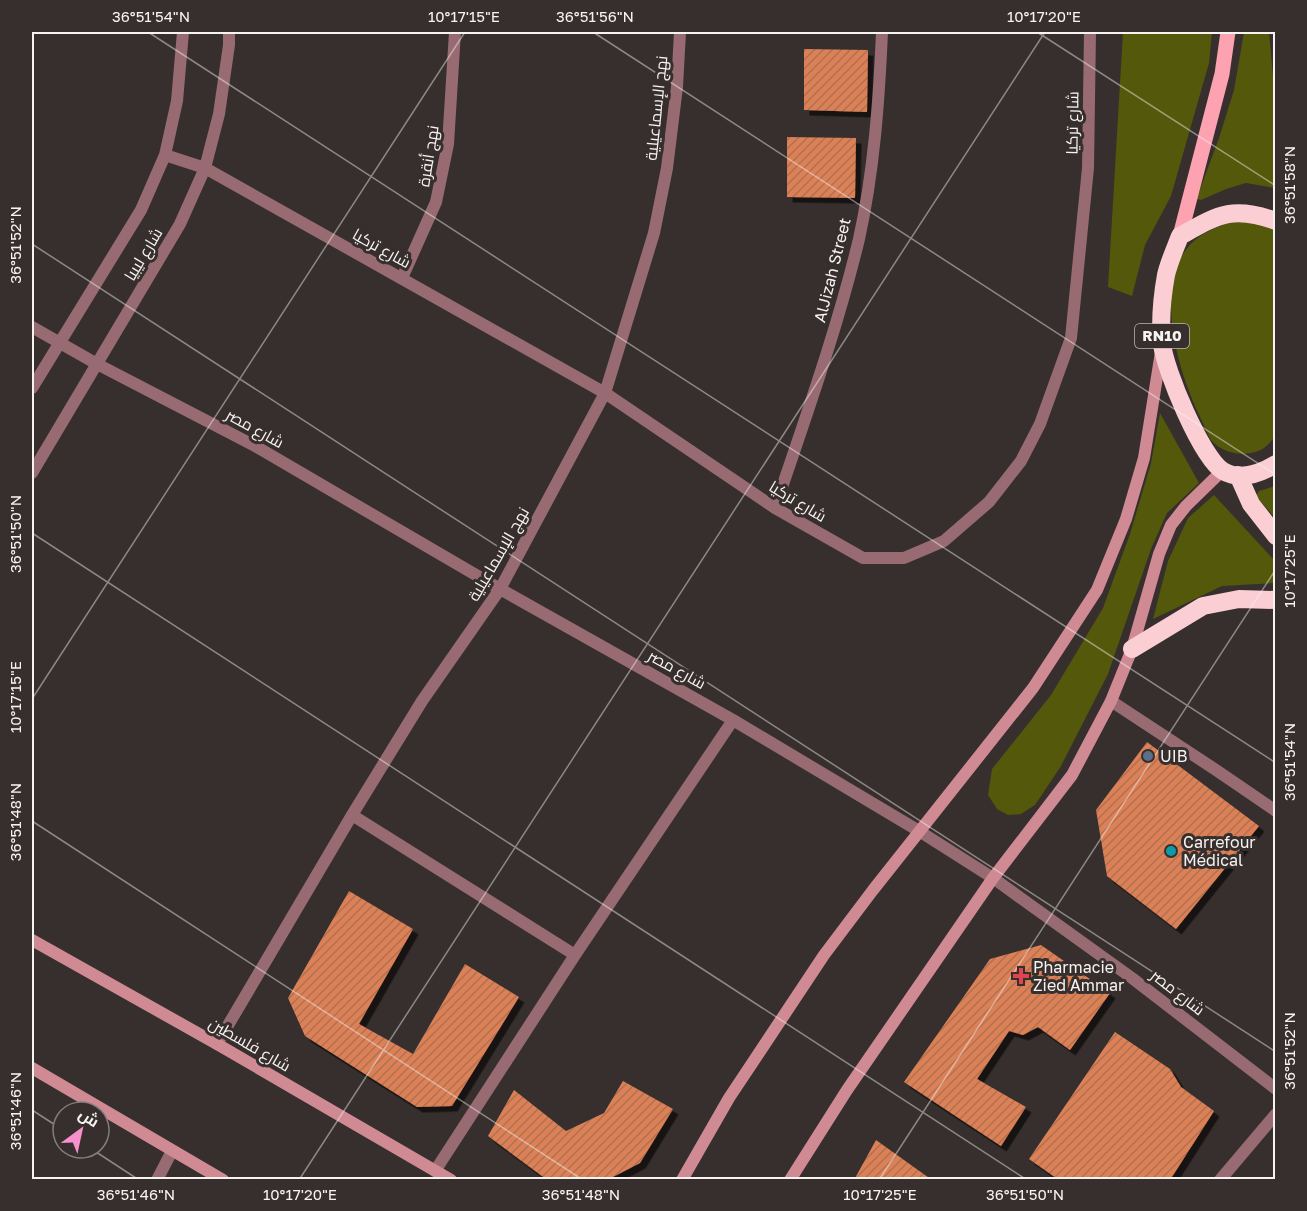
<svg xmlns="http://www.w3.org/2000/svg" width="1307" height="1211" viewBox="0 0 1307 1211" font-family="'Golos Text',Cairo,sans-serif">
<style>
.green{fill:#53580b}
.building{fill:url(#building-hatch);filter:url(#shadow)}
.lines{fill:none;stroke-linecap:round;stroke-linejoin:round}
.street{stroke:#976b71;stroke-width:12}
.secondary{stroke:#d08a94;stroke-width:12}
.primary{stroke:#fca2b0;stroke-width:15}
.highway{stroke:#fbced4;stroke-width:18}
.ticks{fill:none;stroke:#f7f3f1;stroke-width:1.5;stroke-opacity:0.45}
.service-dot{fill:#5c6f8a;stroke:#362f2d;stroke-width:2}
.culture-dot{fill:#0f9aa8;stroke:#362f2d;stroke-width:2}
.health-dot{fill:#e0444e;stroke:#362f2d;stroke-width:2}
.labels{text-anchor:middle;stroke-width:6;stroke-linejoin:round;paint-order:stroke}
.shield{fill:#362f2d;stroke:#bdb8b6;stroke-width:1.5}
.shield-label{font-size:15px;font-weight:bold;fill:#f7f3f1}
.street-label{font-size:16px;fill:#f7f3f1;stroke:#362f2d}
.poi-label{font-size:16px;fill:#f7f3f1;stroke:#362f2d;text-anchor:start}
.neatline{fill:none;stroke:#f7f3f1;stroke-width:2}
.ticks-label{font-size:15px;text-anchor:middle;fill:#f7f3f1}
</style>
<defs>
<pattern id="building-hatch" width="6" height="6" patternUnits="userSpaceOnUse" patternTransform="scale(1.5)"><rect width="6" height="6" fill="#dc8157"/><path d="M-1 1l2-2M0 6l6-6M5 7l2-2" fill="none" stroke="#b07052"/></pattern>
<filter id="shadow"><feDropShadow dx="5.5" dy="5.5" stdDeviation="0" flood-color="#0009"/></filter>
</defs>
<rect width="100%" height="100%" fill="#362f2d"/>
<path class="green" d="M1123 32H1212L1209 63 1171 196 1145 245 1132 296 1108 287Z
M1244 32H1269L1276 109 1275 188 1246 183 1226 189 1201 200 1197 199 1198 195 1219 138 1234 90Z
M1236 220 1254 221 1275 230V437C1270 442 1265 449 1258 451 1242 457 1222 453 1211 440 1207 434 1204 425 1201 419 1180 376 1156 299 1183 254 1196 234 1214 228 1236 220Z
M1160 413 1199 483 1167 513 1151 549 1108 674 1061 766 1035 805 1021 814 1008 815 997 809 988 795 992 769 1051 695 1103 608 1130 534 1151 463Z
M1275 486V518L1256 496 1259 491Z
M1214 495 1275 561V583L1222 586 1153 619 1168 561 1188 518Z"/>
<path class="building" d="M804 49 868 50 867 112 804 110Z
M787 137 856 138 855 198 787 197Z
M1147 742 1259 826 1176 929 1107 876 1096 810Z
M349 891 413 929 359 1024 413 1054 465 964 519 997 452 1106 417 1107 305 1036 288 998Z
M1041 945 1110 993 1070 1050 1038 1027 1023 1035 1009 1031 977 1079 1026 1107 1001 1146 904 1082 990 959Z
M1115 1032 1170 1069 1181 1087 1214 1111 1170 1180H1059L1029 1159Z
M623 1081 673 1109 640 1163 609 1179H546L488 1136 514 1090 566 1131 604 1113Z
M876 1140 932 1180H854Z"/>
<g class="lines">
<path class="street" d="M165 155 205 168 605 393 775 508 863 558H904L944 541 989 502 1021 461 1040 424 1071 338 1088 168 1090 32
M402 278 436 202 448 144 455 32
M32 327 97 364 255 446 500 589 733 720 919 831 993 878 1132 978 1276 1089
M32 388 141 210 165 155 177 101 183 32
M32 473 180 224 205 168 219 114 229 45V32
M775 508C805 419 837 330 859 239 874 171 879 101 882 32
M1111 701 1216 770 1276 811
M352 815 575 955
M217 1044 352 815 422 701 500 589 605 393 654 233 667 168 677 87 680 32
M435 1171 575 955 733 720
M157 1180 172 1151
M1220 1180 1276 1114"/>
<path class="secondary" d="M32 940 217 1044 451 1180
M32 1068 223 1180
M682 1180 729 1098 824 955 873 890 1033 688 1097 590 1126 519 1144 458 1161 352
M790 1180 847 1090 993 878 1072 775 1111 701 1132 649 1159 554 1171 525 1186 506 1223 470"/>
<path class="primary" d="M1180 236 1222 74 1228 32"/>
<path class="highway" d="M1276 221C1232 205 1218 215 1180 236 1175 249 1169 262 1166 275 1162 297 1160 322 1162 344 1165 370 1201 457 1223 471 1240 481 1261 473 1276 464
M1238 475 1251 504 1276 536
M1132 649 1203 606 1239 599 1276 600"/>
</g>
<path class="ticks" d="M148 32 1276 763M593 32 1276 475M1037 32 1276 186M32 244 1276 1052M32 533 1027 1180M32 699 465 32M32 821 583 1180M32 1110 63 1130M90 1148 139 1180M299 1180 1045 32M879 1180 1276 569"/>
<circle class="service-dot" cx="1148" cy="756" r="6"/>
<circle class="culture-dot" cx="1171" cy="851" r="6"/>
<path class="health-dot" d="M1018 967h6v6h6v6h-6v6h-6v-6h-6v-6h6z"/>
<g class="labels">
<rect class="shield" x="1135" y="324" width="54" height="24" rx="4.5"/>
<g class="shield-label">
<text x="1162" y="341">RN10</text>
</g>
<g class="street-label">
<text transform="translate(656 108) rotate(-84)" y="6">نهج الإسماعيلية</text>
<text transform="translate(1072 123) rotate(-89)" y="6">شارع تركيا</text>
<text transform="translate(428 156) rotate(-81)" y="6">نهج أنقرة</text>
<text transform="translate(382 248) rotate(29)" y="6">شارع تركيا</text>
<text transform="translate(143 254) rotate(-59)" y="6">شارع ليبيا</text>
<text transform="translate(832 270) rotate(-76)" y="6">AlJizah Street</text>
<text transform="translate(255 428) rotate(29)" y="6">شارع مصر</text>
<text transform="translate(798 501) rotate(31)" y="6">شارع تركيا</text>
<text transform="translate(498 554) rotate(-60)" y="6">نهج الإسماعيلية</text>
<text transform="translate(677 669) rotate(29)" y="6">شارع مصر</text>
<text transform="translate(1178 992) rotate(38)" y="6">شارع مصر</text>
<text transform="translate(250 1044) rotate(30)" y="6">شارع فلسطين</text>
</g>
<g class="poi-label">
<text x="1160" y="762">UIB</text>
<text x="1183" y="848">Carrefour<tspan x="1183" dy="18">Médical</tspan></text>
<text x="1033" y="973">Pharmacie<tspan x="1033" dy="18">Zied Ammar</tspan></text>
</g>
</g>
<rect width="1307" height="1211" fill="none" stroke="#362f2d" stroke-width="66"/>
<g transform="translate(81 1130) rotate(33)"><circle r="28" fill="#362f2d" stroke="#837d7b" stroke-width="1.5"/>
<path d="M0-4.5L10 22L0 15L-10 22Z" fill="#f790cd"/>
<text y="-9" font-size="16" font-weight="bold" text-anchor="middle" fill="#f7f3f1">ش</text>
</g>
<rect x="33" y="33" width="1241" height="1145" class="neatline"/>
<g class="ticks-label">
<text x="151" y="22">36°51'54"N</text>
<text x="464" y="22">10°17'15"E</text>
<text x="595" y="22">36°51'56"N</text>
<text x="1044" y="22">10°17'20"E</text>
<text transform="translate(1290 185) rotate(-90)" y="5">36°51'58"N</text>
<text transform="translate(16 245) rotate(-90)" y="5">36°51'52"N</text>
<text transform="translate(16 534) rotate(-90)" y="5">36°51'50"N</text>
<text transform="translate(1290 571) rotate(-90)" y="5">10°17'25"E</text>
<text transform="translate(16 697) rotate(-90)" y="5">10°17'15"E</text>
<text transform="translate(1290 762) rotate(-90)" y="5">36°51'54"N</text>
<text transform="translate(16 822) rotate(-90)" y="5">36°51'48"N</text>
<text transform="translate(1290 1051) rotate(-90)" y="5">36°51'52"N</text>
<text transform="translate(16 1111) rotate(-90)" y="5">36°51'46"N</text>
<text x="136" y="1200">36°51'46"N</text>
<text x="300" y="1200">10°17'20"E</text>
<text x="581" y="1200">36°51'48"N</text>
<text x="880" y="1200">10°17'25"E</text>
<text x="1025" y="1200">36°51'50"N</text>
</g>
</svg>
